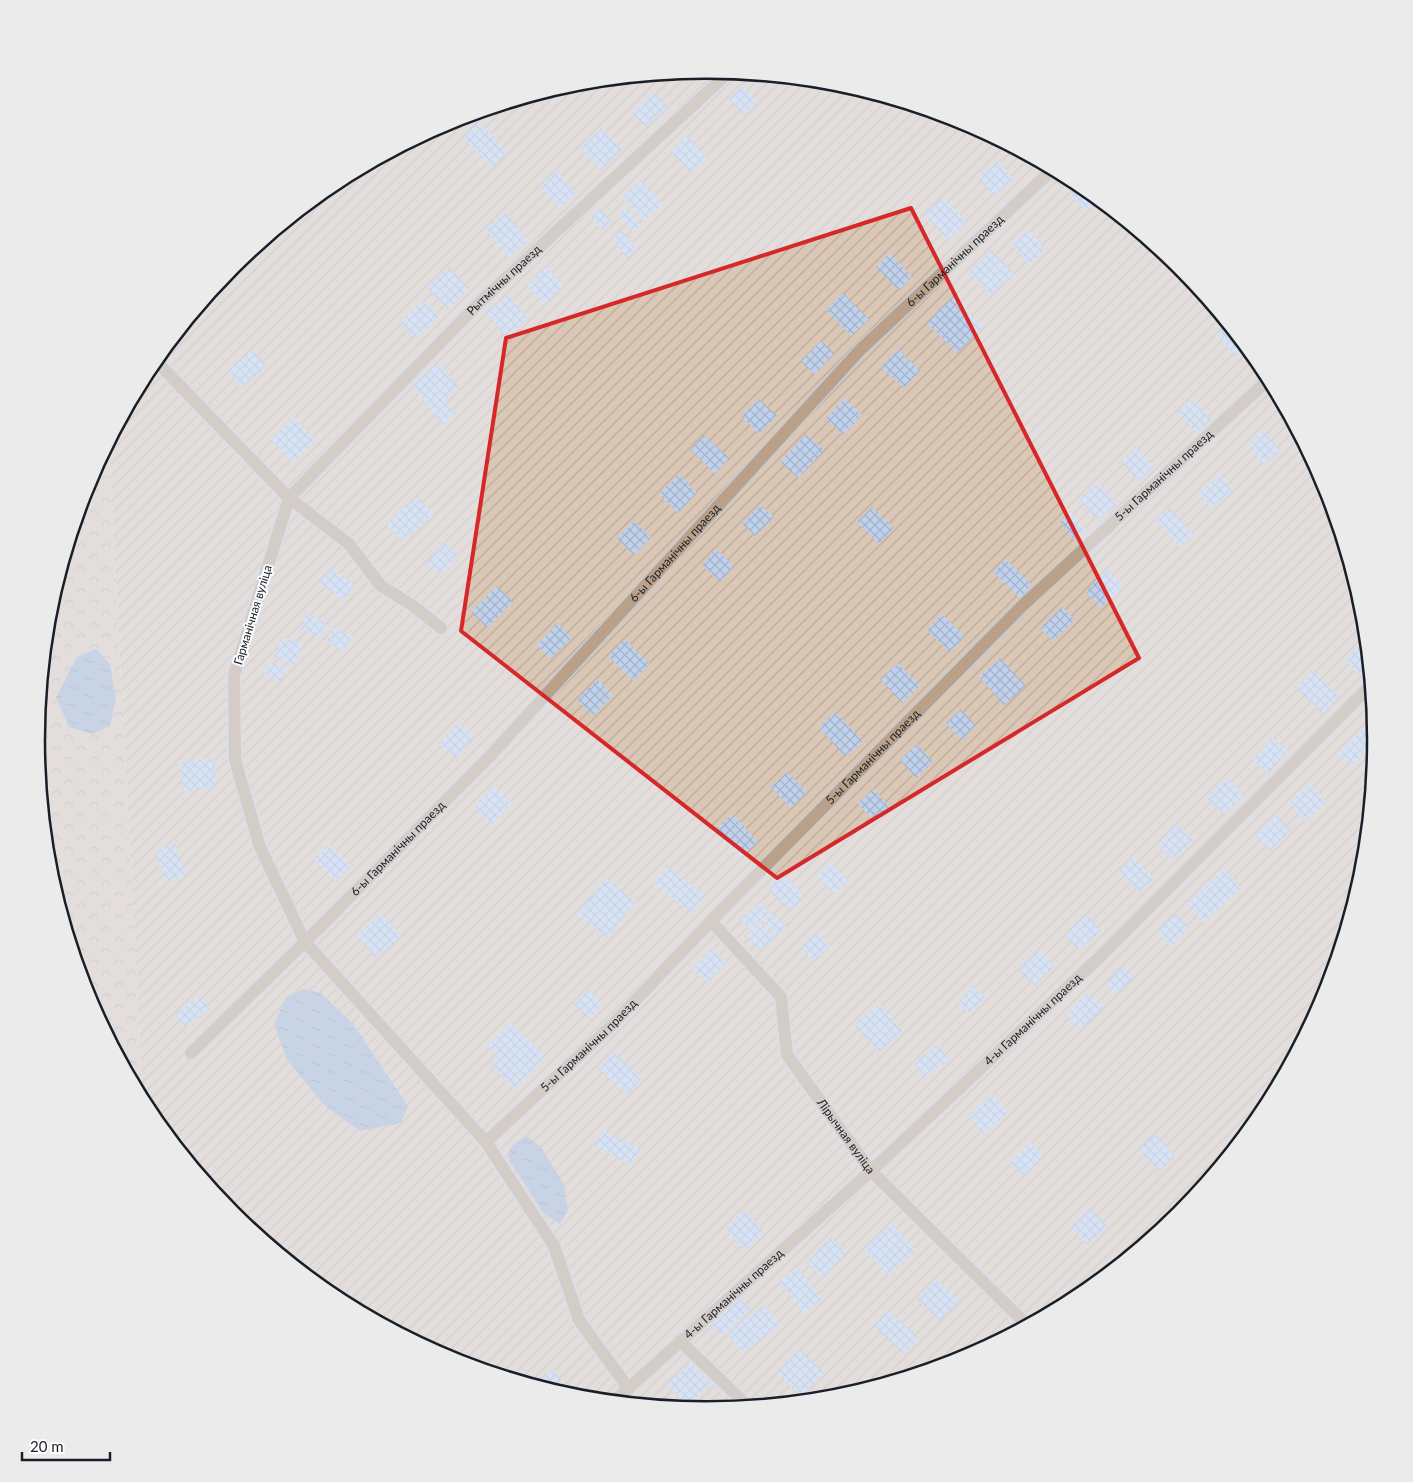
<svg xmlns="http://www.w3.org/2000/svg" width="1413" height="1482" viewBox="0 0 1413 1482" font-family="Lato,sans-serif">
<style>
.forest{fill:url(#forest-crowns)}
.garden{fill:url(#garden-furrows)}
.water{fill:url(#water-ripples)}
.building{fill:url(#building-cross-hatch)}
.lines{fill:none;stroke-linecap:round;stroke-linejoin:round}
.service-casing{stroke:#c4cad5;stroke-width:15}
.service{stroke:#baa088;stroke-width:12}
.marked{fill:none;stroke:#d62828;stroke-width:4;stroke-linejoin:round}
.labels{text-anchor:middle;stroke-width:4;stroke-linejoin:round;paint-order:stroke}
.street-label{font-size:12px;fill:#191f29;stroke:#fdfdfd}
.rim{fill:none;stroke:#191f29;stroke-width:2.5}
</style>
<defs>
<pattern id="forest-crowns" width="20" height="18" patternUnits="userSpaceOnUse" patternTransform="scale(1.25)"><rect width="20" height="18" fill="#dbc7b5"/><path d="M2 6a3 3 0 1 1 6 0M12 15a3 3 0 1 1 6 0" fill="none" stroke="#bbaa9c"/></pattern>
<pattern id="garden-furrows" width="10" height="10" patternUnits="userSpaceOnUse" patternTransform="scale(1.25)"><rect width="10" height="10" fill="#dbc7b5"/><path d="M-1 1l2-2M0 10L10 0M9 11l2-2" fill="none" stroke="#bbaa9c"/></pattern>
<pattern id="water-ripples" width="26" height="14" patternUnits="userSpaceOnUse" patternTransform="scale(1.25)"><rect width="26" height="14" fill="#a1b2cb"/><path d="M2 4q2-2 4 0t4 0M15 11q2-2 4 0t4 0" fill="none" stroke="#8290a5"/></pattern>
<pattern id="building-cross-hatch" width="8" height="8" patternUnits="userSpaceOnUse" patternTransform="scale(1.25)"><rect width="8" height="8" fill="#c0d1eb"/><path d="M0 0l8 8M0 8l8-8" fill="none" stroke="#a4b3ca"/></pattern>
</defs>
<rect width="100%" height="100%" fill="#e9f0fb"/>
<path class="forest" d="M109 444 143 1103 87 997 49 871 36 741 49 610 87 484Z"/>
<path class="garden" d="M707 71 838 84 963 122 1079 184 1181 267 1264 369 1326 485 1364 611 1377 741 1364 872 1326 998 1264 1114 1180 1215 1079 1298 963 1360 837 1398 706 1411 575 1398 450 1360 334 1298 232 1215 149 1113 143 1103 109 444 149 368 233 267 334 184 450 122 576 84Z"/>
<path class="water" d="M96 649 110 664 116 699 110 726 92 734 69 727 56 697 77 657Z
M303 989 321 993 353 1024 408 1106 401 1123 360 1131 326 1107 287 1060 274 1024 286 997Z
M528 1137 540 1146 564 1184 568 1210 560 1224 544 1214 509 1160V1150L518 1140Z"/>
<path class="building" d="M702 71 695 78 690 72H696Z
M782 78 789 79H794L789 84Z
M743 86 757 103 743 115 729 98Z
M654 92 668 107 646 127 632 113Z
M479 122 508 152 493 168 463 138Z
M602 128 622 150 601 170 581 148Z
M687 136 707 158 691 173 670 151Z
M998 160 1014 180 994 196 978 177Z
M556 171 576 193 560 208 540 186Z
M641 180 662 204 644 221 623 197Z
M1080 185 1098 200 1086 211 1070 194Z
M943 196 967 223 948 240 924 213Z
M600 208 612 222 602 230 590 216Z
M626 208 641 226 633 232 618 215Z
M506 212 528 241 508 257 485 228Z
M623 230 637 250 627 258 612 238Z
M1029 230 1045 250 1029 264 1012 244Z
M991 250 1014 274 991 295 969 272Z
M890 253 912 277 899 291 876 267Z
M449 267 469 288 448 309 427 287Z
M546 267 564 286 545 304 527 285Z
M219 283 225 290 200 311 198 309Z
M843 293 869 319 851 336 826 310Z
M508 295 528 319 506 337 486 313Z
M952 297 983 327 957 353 927 323Z
M423 300 439 317 415 339 400 322Z
M1227 324 1246 347 1236 356 1216 334Z
M821 341 834 353 815 374 801 362Z
M898 349 920 371 904 388 881 367Z
M252 350 266 366 242 388 228 372Z
M439 363 459 389 445 400 456 413 442 424 411 384Z
M845 398 862 415 843 435 826 418Z
M759 399 777 416 759 434 741 416Z
M1195 399 1211 420 1196 433 1178 412Z
M294 417 316 441 293 462 271 439Z
M1263 431 1280 451 1264 464 1248 444Z
M806 434 824 450 798 478 780 462Z
M704 435 729 458 716 474 690 450Z
M1137 447 1154 467 1138 481 1121 461Z
M679 474 697 493 678 513 659 494Z
M1220 475 1233 492 1211 508 1199 492Z
M1099 483 1117 505 1097 520 1079 498Z
M418 497 433 515 401 541 386 523Z
M760 505 774 517 756 536 742 524Z
M872 507 894 529 879 544 857 522Z
M1169 507 1193 535 1179 547 1155 519Z
M1071 513 1086 531 1074 540 1060 522Z
M634 521 651 537 634 555 617 539Z
M444 542 459 554 441 575 427 563Z
M716 549 734 566 720 582 702 565Z
M1006 559 1032 585 1020 598 993 572Z
M330 568 355 584 344 600 319 583Z
M1107 570 1123 586 1101 608 1085 592Z
M497 586 513 602 487 628 471 612Z
M1062 607 1075 620 1053 641 1040 628Z
M306 614 327 623 321 638 300 629Z
M942 614 965 637 949 652 927 630Z
M557 623 572 637 551 659 537 645Z
M332 627 352 636 346 650 325 642Z
M282 637 303 644 295 665 274 657Z
M625 639 650 664 633 681 608 656Z
M1361 643 1368 650 1370 671 1363 678 1345 661Z
M1000 658 1026 686 1004 705 979 677Z
M269 661 287 668 281 681 264 673Z
M898 663 920 686 902 703 880 679Z
M1313 671 1339 697 1323 714 1297 688Z
M597 679 613 695 593 716 577 700Z
M961 709 976 726 961 740 946 723Z
M836 712 863 741 845 757 819 727Z
M457 723 474 736 457 758 440 745Z
M1363 729 1376 742 1351 766 1338 753Z
M1272 738 1288 751 1268 774 1253 760Z
M917 744 933 762 916 778 900 760Z
M214 758 217 787 183 791 179 762Z
M787 772 807 792 791 808 771 787Z
M1227 778 1244 795 1224 815 1207 798Z
M1310 783 1327 802 1305 821 1289 802Z
M494 786 512 803 492 825 474 807Z
M874 789 891 809 875 823 858 803Z
M733 814 758 842 740 858 715 829Z
M1275 815 1291 830 1271 851 1255 835Z
M1178 824 1194 841 1174 860 1157 844Z
M175 844 186 875 165 882 155 851Z
M329 844 351 866 336 881 314 859Z
M1134 857 1154 879 1139 892 1119 870Z
M831 863 848 881 834 894 817 876Z
M667 866 705 896 691 913 654 883Z
M1223 869 1241 888 1205 922 1187 903Z
M782 874 805 896 791 911 768 890Z
M606 878 636 902 608 938 577 915Z
M761 902 769 912 749 929 740 919Z
M772 912 787 928 778 936 763 921Z
M382 913 401 937 375 957 356 934Z
M1176 913 1190 928 1170 946 1157 931Z
M1088 915 1101 932 1078 950 1065 934Z
M760 922 775 939 760 951 746 934Z
M818 931 830 946 813 961 801 946Z
M711 948 726 962 708 983 692 970Z
M1038 950 1055 966 1034 986 1018 970Z
M1122 966 1134 977 1117 995 1105 984Z
M974 986 986 998 970 1014 958 1002Z
M589 989 603 1005 588 1019 573 1003Z
M1087 993 1103 1007 1083 1029 1067 1015Z
M200 996 210 1009 185 1027 175 1014Z
M879 1004 903 1031 879 1052 855 1025Z
M511 1023 546 1057 515 1089 491 1065 499 1057 487 1046Z
M939 1045 949 1060 924 1077 914 1062Z
M612 1052 642 1077 629 1094 598 1069Z
M992 1094 1008 1112 984 1134 968 1117Z
M603 1129 640 1150 631 1166 594 1145Z
M1155 1134 1175 1156 1159 1171 1139 1149Z
M1030 1142 1044 1156 1024 1176 1010 1162Z
M1090 1208 1108 1227 1088 1245 1071 1226Z
M745 1210 765 1233 745 1251 725 1228Z
M891 1223 916 1249 889 1276 864 1249Z
M830 1237 847 1252 824 1278 807 1263Z
M797 1267 822 1299 804 1313 779 1281Z
M936 1279 960 1301 941 1321 917 1300Z
M738 1296 751 1309 722 1336 710 1323Z
M763 1305 780 1324 744 1353 728 1334Z
M889 1310 919 1338 904 1354 874 1326Z
M799 1349 824 1372 801 1396 777 1373Z
M692 1362 711 1384 686 1406 667 1384Z
M553 1369 571 1397 529 1384Z"/>
<g class="lines">
<g class="service-casing">
<g id="service">
<path d="M156 361 289 498 234 675 235 760 260 847 305 942 486 1142 554 1246 579 1320 629 1389"/>
<path id="s1" d="M441 628 412 605 381 586 349 544 289 498 480 302 728 73"/>
<path id="s2" d="M711 921 781 997 787 1055 871 1171 1028 1326"/>
<path id="s3" d="M191 1053 305 942 492 754 860 350 1052 170"/>
<path id="s4" d="M486 1142 609 1028 711 921 1022 606 1269 379"/>
<path d="M680 1341 749 1407"/>
<path id="s5" d="M613 1402 871 1171 1103 954 1371 685"/>
</g>
</g>
<use href="#service" class="service"/>
</g>
<path d="M0 0H1413V1482H0ZM911 208 1139 658 777 878 461 631 506 338Z" fill="#e9f0fb" fill-opacity=".55" fill-rule="evenodd"/>
<path class="marked" d="M911 208 1139 658 777 878 461 631 506 338Z"/>
<g class="labels">
<g class="street-label">
<text dy="4" stroke="none"><textPath href="#s3" startOffset="1101">6-ы Гарманічны праезд</textPath></text>
<text dy="4" stroke="none"><textPath href="#s1" startOffset="508">Рытмічны праезд</textPath></text>
<text dy="4" stroke="none"><textPath href="#s4" startOffset="951">5-ы Гарманічны праезд</textPath></text>
<text dy="4" stroke="none"><textPath href="#s3" startOffset="696">6-ы Гарманічны праезд</textPath></text>
<text transform="translate(253 615) rotate(-73)" y="4">Гарманічная вуліца</text>
<text dy="4" stroke="none"><textPath href="#s4" startOffset="546">5-ы Гарманічны праезд</textPath></text>
<text dy="4" stroke="none"><textPath href="#s3" startOffset="291">6-ы Гарманічны праезд</textPath></text>
<text dy="4" stroke="none"><textPath href="#s5" startOffset="568">4-ы Гарманічны праезд</textPath></text>
<text dy="4" stroke="none"><textPath href="#s4" startOffset="141">5-ы Гарманічны праезд</textPath></text>
<text dy="4" stroke="none"><textPath href="#s2" startOffset="262">Лірычная вуліца</textPath></text>
<text dy="4" stroke="none"><textPath href="#s5" startOffset="162">4-ы Гарманічны праезд</textPath></text>
</g>
</g>
<path d="M0 0H1413V1482H0ZM45 740a661 661 0 1 1 1322 0a661 661 0 1 1-1322 0Z" fill="#ebebec" fill-rule="evenodd"/>
<path class="rim" d="M45 740a661 661 0 1 1 1322 0a661 661 0 1 1-1322 0Z"/>
<path d="M22 1452v8h88v-8" fill="none" stroke="#191f29" stroke-width="2.5"/>
<text x="30" y="1452" font-size="15" fill="#191f29" stroke="#fdfdfd" stroke-width="4" paint-order="stroke">20 m</text>
</svg>
